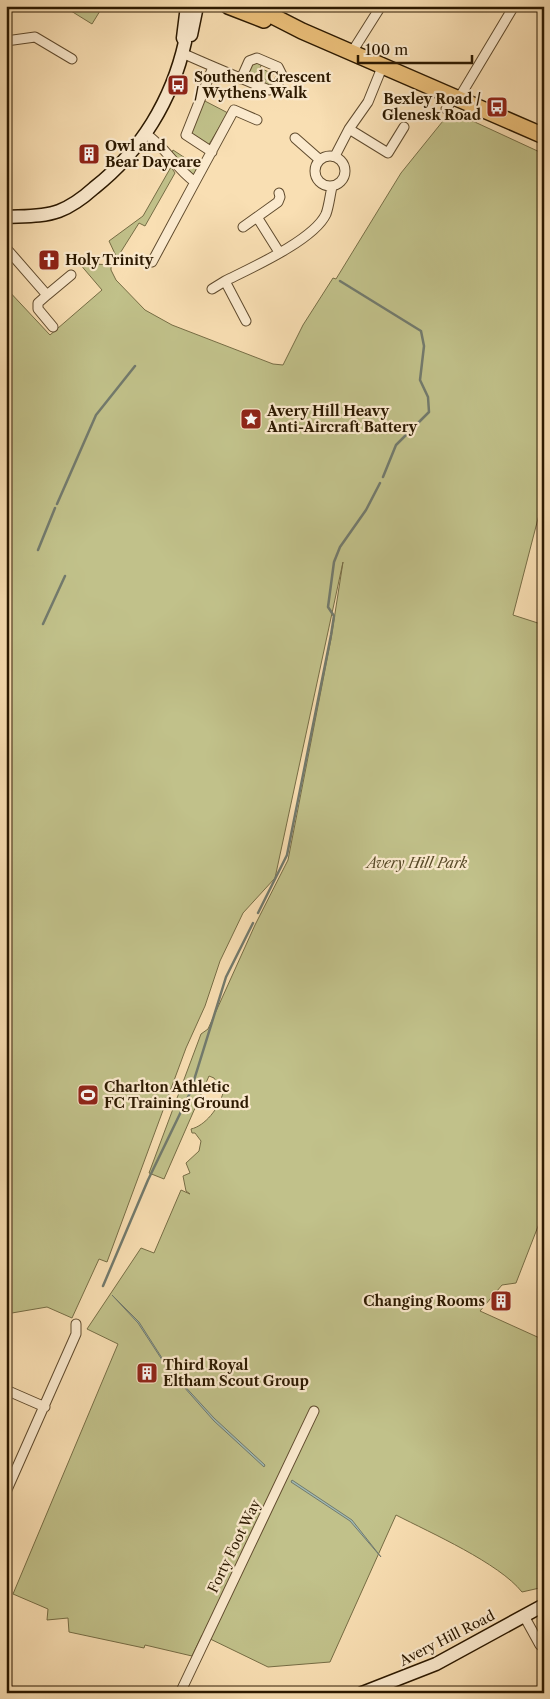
<svg xmlns="http://www.w3.org/2000/svg" width="550" height="1699" viewBox="0 0 550 1699" font-family="'Libre Caslon Text',serif">
<style>
.green{fill:#c1c18a;stroke:#766d45}
.water{fill:#a0bbb5;stroke:#727a6d}
.lines{fill:none;stroke-linecap:round;stroke-linejoin:round}
.stream{stroke:#727a6d;stroke-width:2.5}
.street-casing{stroke:#5f4a2d;stroke-width:11}
.secondary-casing{stroke:#2c1900;stroke-width:15}
.primary-casing{stroke:#2c1900;stroke-width:18}
.street{stroke:#fbeace;stroke-width:9}
.secondary{stroke:#fbeace;stroke-width:12}
.primary{stroke:#ecc07a;stroke-width:15}
.labels{text-anchor:middle;stroke-width:4.5;stroke-linejoin:round;paint-order:stroke}
.poi-label{font-size:14px;font-weight:bold;fill:#2c1900;stroke:#fbeace;text-anchor:start}
.park-label{font-size:14px;font-style:italic;fill:#594b29;stroke:#fbeace}
.street-label{font-size:14px;fill:#2c1900;stroke:#fbeace}
</style>
<rect width="100%" height="100%" fill="#f9dfb3"/>
<filter id="stains"><feTurbulence type="fractalNoise" baseFrequency=".004" numOctaves="4"/><feColorMatrix values="0 0 0 0 .2 0 0 0 0 .09 0 0 0 0 .02 0 0 0 .5 -.17"/></filter>
<radialGradient id="worn" r=".72"><stop offset=".6" stop-color="#630" stop-opacity="0"/><stop offset="1" stop-color="#630" stop-opacity=".3"/></radialGradient>
<path class="green" d="M63 6H103L92 24Z
M253 61 262 63 260 68 271 73 274 68 279 74 274 72 269 82 274 85 271 87 264 85 266 80 252 73 249 78 247 75Z
M203 100 228 113 208 146 192 134 190 129Z
M451 111 544 154V507H541L513 615 544 625V1211L516 1283 502 1285 480 1311 544 1340V1587L522 1592C499 1563 431 1533 396 1515L330 1662 268 1667 202 1635 192 1656 145 1645 144 1648 69 1632 68 1618 47 1620 48 1609 13 1594 118 1344 87 1329 141 1248 154 1253 181 1190 190 1194 186 1191 183 1176 190 1173 186 1163 199 1151 201 1141 195 1133H192L191 1129C205 1126 219 1108 223 1093L214 1078 209 1076 164 1179 149 1173 201 1034 208 1029 255 925 288 860 331 639 343 562 275 878 243 913 220 961 205 1006 186 1048 107 1262 99 1259 72 1318 47 1307 6 1314V288L50 335 102 290 79 263 111 265V270L116 280 145 310 172 325 273 364 283 365 303 325 333 278 336 279 401 173Z
M173 150 199 167 194 175 177 161 172 152Z
M171 167 175 173 145 226 139 223 117 258 109 241 143 216Z"/>
<path class="water" d="M112 1295 139 1322 169 1369 214 1418 265 1465 264 1467 214 1421 168 1369 138 1323Z
M292 1480 352 1520 381 1557 350 1521 291 1482Z"/>
<g class="lines">
<path class="stream" d="M340 281 421 331 424 346 420 380 428 397 429 412 396 445 383 477
M57 504 96 415 135 366
M38 550 55 508
M43 624 65 576
M258 913 287 855 331 635 334 616 328 607 334 562 340 547 366 510 380 483
M103 1286 148 1180 190 1093 226 977 253 923"/>
<g class="street-casing">
<path id="street" d="M6 41 35 37 72 59
M352 52 381 6
M182 53C211 66 240 78 269 90L276 88 282 75 278 67 257 58 249 61 241 79
M459 98 514 6
M446 109 455 96
M349 129 388 153 404 127
M146 134C166 147 176 169 195 182L234 110 257 120
M295 138 320 160
M212 152 186 135 213 67
M335 156 349 129 368 102 383 65
M315 171a15 15 0 1 1 30 0a15 15 0 1 1-30 0Z
M279 193 280 197 278 202 257 217 279 252
M243 227 257 217
M6 248 47 295 71 275
M152 262 195 182
M212 289 225 281
M47 295 38 303V309L53 327
M246 321 225 281C251 268 314 240 326 214 329 206 330 195 332 187
M6 1390 45 1407
M6 1492 76 1334V1324
M524 1616 540 1645 544 1647
M180 1693 314 1411"/>
</g>
<g class="secondary-casing">
<path id="secondary" d="M191 35 197 6
M6 217C24 216 43 217 59 211 72 206 84 197 94 188 141 151 172 100 185 42L183 38 187 6
M6 1692 9 1693
M362 1693 436 1664 544 1605"/>
</g>
<g class="primary-casing">
<path id="primary" d="M228 6 264 20
M253 6 302 31 544 136"/>
</g>
<use href="#street" class="street"/>
<use href="#secondary" class="secondary"/>
<use href="#primary" class="primary"/>
</g>
<defs>
<g id="bus-square" transform="scale(1.125)"><rect x="-9" y="-9" width="18" height="18" rx="4" fill="#8f2418" stroke="#fbeace"/><path d="M-5-6H5V4H4V6H2V4H-2V6H-4V4H-5ZM-3.5-4V0h7V-4ZM-3.5 1.2v1.5H-2V1.2ZM2 1.2v1.5H3.5V1.2Z" fill="#fff"/></g>
<g id="building-square" transform="scale(1.125)"><rect x="-9" y="-9" width="18" height="18" rx="4" fill="#8f2418" stroke="#fbeace"/><path d="M-4-6H4V6H1V3H-1V6H-4ZM-2.5-4.3h1.7v1.8h-1.7ZM.8-4.3h1.7v1.8H.8ZM-2.5-1h1.7V.8h-1.7ZM.8-1h1.7V.8H.8Z" fill="#fff"/></g>
<g id="church-square" transform="scale(1.125)"><rect x="-9" y="-9" width="18" height="18" rx="4" fill="#8f2418" stroke="#fbeace"/><path d="M-1.2-6h2.4v3.5h3.3v2.4h-3.3V6h-2.4V-.1h-3.3v-2.4h3.3Z" fill="#fff"/></g>
<g id="sight-square" transform="scale(1.125)"><rect x="-9" y="-9" width="18" height="18" rx="4" fill="#8f2418" stroke="#fbeace"/><path d="M0-6L1.8-2.2L6-1.7L2.9 1.2L3.7 5.4L0 3.3L-3.7 5.4L-2.9 1.2L-6-1.7L-1.8-2.2Z" fill="#fff"/></g>
<g id="stadium-square" transform="scale(1.125)"><rect x="-9" y="-9" width="18" height="18" rx="4" fill="#8f2418" stroke="#fbeace"/><path d="M0-5a6.5 5 0 1 0 0 10a6.5 5 0 1 0 0-10ZM-3.5-1.8h7v3.6h-7Z" fill="#fff"/></g>
</defs>
<g fill-rule="evenodd">
<use href="#bus-square" x="178" y="85"/>
<use href="#bus-square" x="497" y="107"/>
<use href="#building-square" x="89" y="154"/>
<use href="#church-square" x="49" y="260"/>
<use href="#sight-square" x="251" y="419"/>
<use href="#stadium-square" x="88" y="1095"/>
<use href="#building-square" x="501" y="1301"/>
<use href="#building-square" x="147" y="1373"/>
</g>
<g class="labels">
<g class="poi-label">
<text x="194" y="82">Southend Crescent<tspan x="194" dy="16">/ Wythens Walk</tspan></text>
<text x="481" y="104" text-anchor="end">Bexley Road /<tspan x="481" dy="16">Glenesk Road</tspan></text>
<text x="105" y="151">Owl and<tspan x="105" dy="16">Bear Daycare</tspan></text>
<text x="65" y="265">Holy Trinity</text>
<text x="267" y="416">Avery Hill Heavy<tspan x="267" dy="16">Anti-Aircraft Battery</tspan></text>
<text x="104" y="1092">Charlton Athletic<tspan x="104" dy="16">FC Training Ground</tspan></text>
<text x="485" y="1306" text-anchor="end">Changing Rooms</text>
<text x="163" y="1370">Third Royal<tspan x="163" dy="16">Eltham Scout Group</tspan></text>
</g>
<g class="park-label">
<text x="417" y="868">Avery Hill Park</text>
</g>
<g class="street-label">
<text transform="translate(234 1546) rotate(-64)" y="5">Forty Foot Way</text>
<text transform="translate(447 1638) rotate(-27)" y="5">Avery Hill Road</text>
</g>
</g>
<rect width="550" height="1699" fill="none" stroke="#f9dfb3" stroke-width="25"/>
<rect x="8" y="8" width="535" height="1684" fill="none" stroke="#2c1900" stroke-width="2.5"/>
<rect x="12" y="12" width="525" height="1674" fill="none" stroke="#2c1900"/>
<path d="M358 55v8h114v-8" fill="none" stroke="#2c1900" stroke-width="2.5"/>
<text x="365" y="55" font-size="15" fill="#2c1900" stroke="#fbeace" stroke-width="4" paint-order="stroke">100 m</text>
<rect width="100%" height="100%" filter="url(#stains)"/>
<rect width="100%" height="100%" fill="url(#worn)"/>
</svg>
